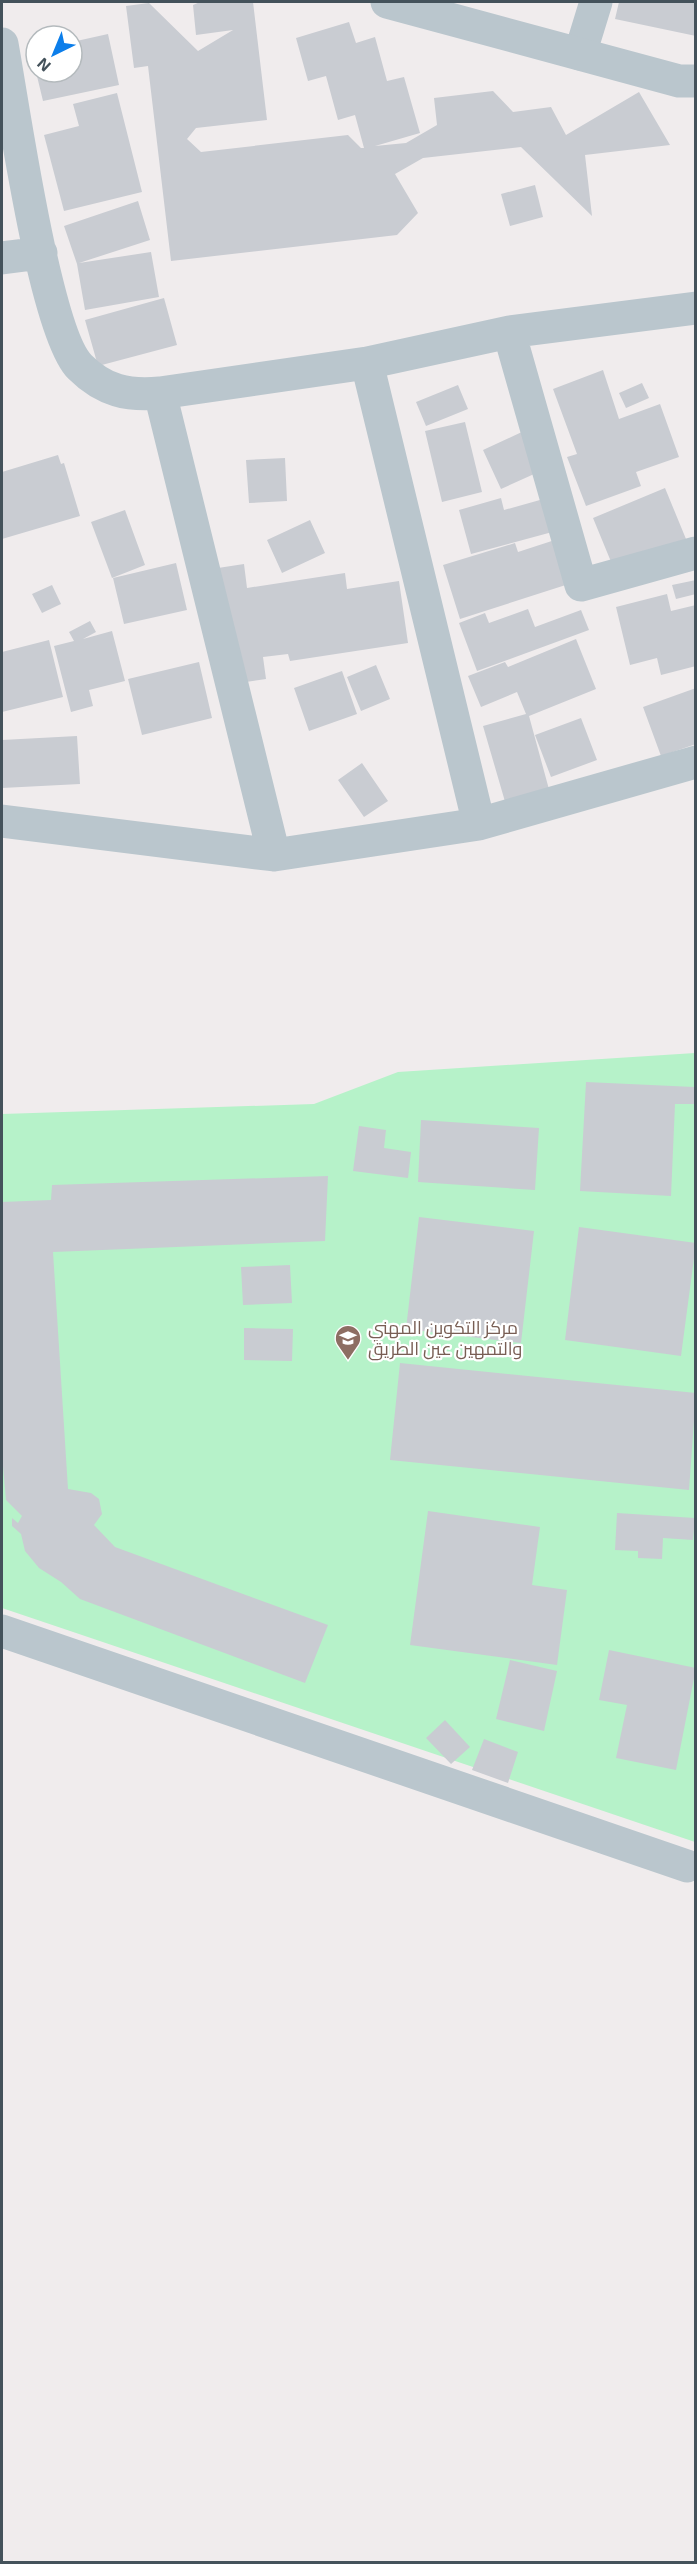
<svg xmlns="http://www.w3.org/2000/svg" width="697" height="2564" viewBox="0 0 697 2564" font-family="'Exo 2',Cairo,sans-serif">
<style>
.green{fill:#b6f2c9}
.building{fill:#c9ccd2}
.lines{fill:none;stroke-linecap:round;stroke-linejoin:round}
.minor{stroke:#bac6cd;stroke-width:33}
.tertiary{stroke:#bac6cd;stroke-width:33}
.labels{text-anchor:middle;stroke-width:4.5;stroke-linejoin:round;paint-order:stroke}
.education-label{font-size:18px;fill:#785e54;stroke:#fff;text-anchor:start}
</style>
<rect width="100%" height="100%" fill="#f0eced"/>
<path class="green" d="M695 1053V1842L2 1608V1114L314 1104 398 1072Z"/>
<path class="building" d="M200 2H253L267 120 196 128 187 139 201 152 348 135 361 148H364L355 115 338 120 326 76 308 81 296 38 349 22 356 43 375 37 387 81 404 77 420 133 375 146 406 143 437 125 434 98 493 91 513 112 551 107 566 135 639 92 670 145 585 155 592 216 521 147 423 158 395 174 418 213 397 235 171 261 148 66 134 68 126 6 149 3 198 51 233 30 196 35 193 5Z
M619 2H696V36L615 19Z
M108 34 119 85 43 101 36 72H72V42Z
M117 93 142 192 64 211 44 135 79 126 73 104Z
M535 185 543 217 510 226 501 194Z
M138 201 150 240 79 263 151 252 159 297 85 310 77 264 64 226Z
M164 298 177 345 98 366 85 320Z
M603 370 619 419 660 404 679 457 636 472 641 486 586 506 567 457 577 454 553 389Z
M642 383 649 398 626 408 619 393Z
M458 385 468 409 426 426 416 402Z
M465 422 482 492 442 502 425 431Z
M524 431 543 470 501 489 483 450Z
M58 455 61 464 64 463 80 516 2 539V472Z
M285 458 287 501 249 503 246 460Z
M665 488 686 539 614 569 593 518Z
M501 498 504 510 547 498 556 531 471 554 459 510Z
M125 510 145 565 112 578 91 522Z
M310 520 325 553 282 573 267 540Z
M561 538 575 582 460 619 443 565 515 543 518 552Z
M176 563 187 610 124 624 113 578Z
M244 564 247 588 345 573 347 589 399 581 408 643 290 661 288 654 263 657 266 679 239 683 218 568Z
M696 580V594L676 599 672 585Z
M52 585 61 604 42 613 32 594Z
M667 594 671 611 696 605V666L661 675 657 658 630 665 616 607Z
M528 609 535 627 581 610 589 630 477 671 459 623 485 613 489 623Z
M90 621 96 632 83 639 112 631 125 681 89 690 93 706 71 712 54 646 74 641 69 632Z
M576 639 596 689 529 716 550 793 506 805 483 726 526 714 517 692 481 707 468 676 505 662 508 667Z
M49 640 63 697 2 712V652Z
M199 662 212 718 142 735 128 679Z
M376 665 390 699 361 711 347 677Z
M342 671 357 714 309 731 294 688Z
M696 688V744L661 756 643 707Z
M581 718 597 760 551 777 535 735Z
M77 736 80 784 2 788V740Z
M362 763 388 801 364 817 338 780Z
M586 1082 694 1087V1104H675L671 1196 580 1191Z
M421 1120 539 1128 535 1190 418 1182Z
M359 1126 386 1130 384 1148 411 1152 408 1178 353 1171Z
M328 1176 325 1241 53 1252 68 1489 91 1493 99 1499 102 1514 94 1525 115 1547 328 1625 305 1683 80 1599 61 1582 39 1568 25 1551 21 1534 12 1526V1518L18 1523 22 1516 6 1500 2 1455V1202L51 1200 52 1185Z
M419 1217 534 1231 521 1343 406 1329Z
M579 1227 696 1243 681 1356 565 1340Z
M290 1265 292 1303 243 1305 241 1267Z
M244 1328 293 1329 292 1361 244 1360Z
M400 1363 696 1393 689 1490 390 1460Z
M428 1511 540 1527 532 1585 567 1590 557 1665 410 1645Z
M617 1513 695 1518 693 1540 663 1538 662 1559 638 1558V1551L615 1550Z
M609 1650 696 1668 676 1770 616 1758 627 1705 599 1700Z
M510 1660 557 1671 544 1731 496 1719Z
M445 1720 470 1747 451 1764 426 1738Z
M484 1739 518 1752 508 1783 472 1770Z"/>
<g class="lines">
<path class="minor" d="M2 44C13 104 45 333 80 367 104 391 128 396 160 393
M580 54 596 2
M2 258 41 253
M509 332 581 585 696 553
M367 363 479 824
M2 821 274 855 479 824 696 762
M274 855 160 393 367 363 509 332 696 308
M2 1631 687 1866"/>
<path class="tertiary" d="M387 2 679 81H696"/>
</g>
<defs>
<g id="school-pin" transform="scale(1.35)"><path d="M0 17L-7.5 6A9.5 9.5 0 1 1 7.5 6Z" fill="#8d6e63" stroke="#fff"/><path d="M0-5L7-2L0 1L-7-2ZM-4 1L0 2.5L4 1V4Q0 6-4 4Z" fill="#fff"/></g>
</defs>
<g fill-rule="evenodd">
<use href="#school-pin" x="348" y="1338"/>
</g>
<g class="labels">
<g class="education-label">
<text x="368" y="1334">مركز التكوين المهني<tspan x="368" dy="21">والتمهين عين الطريق</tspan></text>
</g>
</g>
<rect width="697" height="2564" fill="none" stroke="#44525b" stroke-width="6"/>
<g transform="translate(54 54) rotate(223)"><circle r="28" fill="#ffffff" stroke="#b4babd" stroke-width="1.5"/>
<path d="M0-4.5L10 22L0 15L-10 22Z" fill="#0c7eea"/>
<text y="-9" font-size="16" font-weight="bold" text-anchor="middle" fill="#44525b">N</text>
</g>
</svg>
